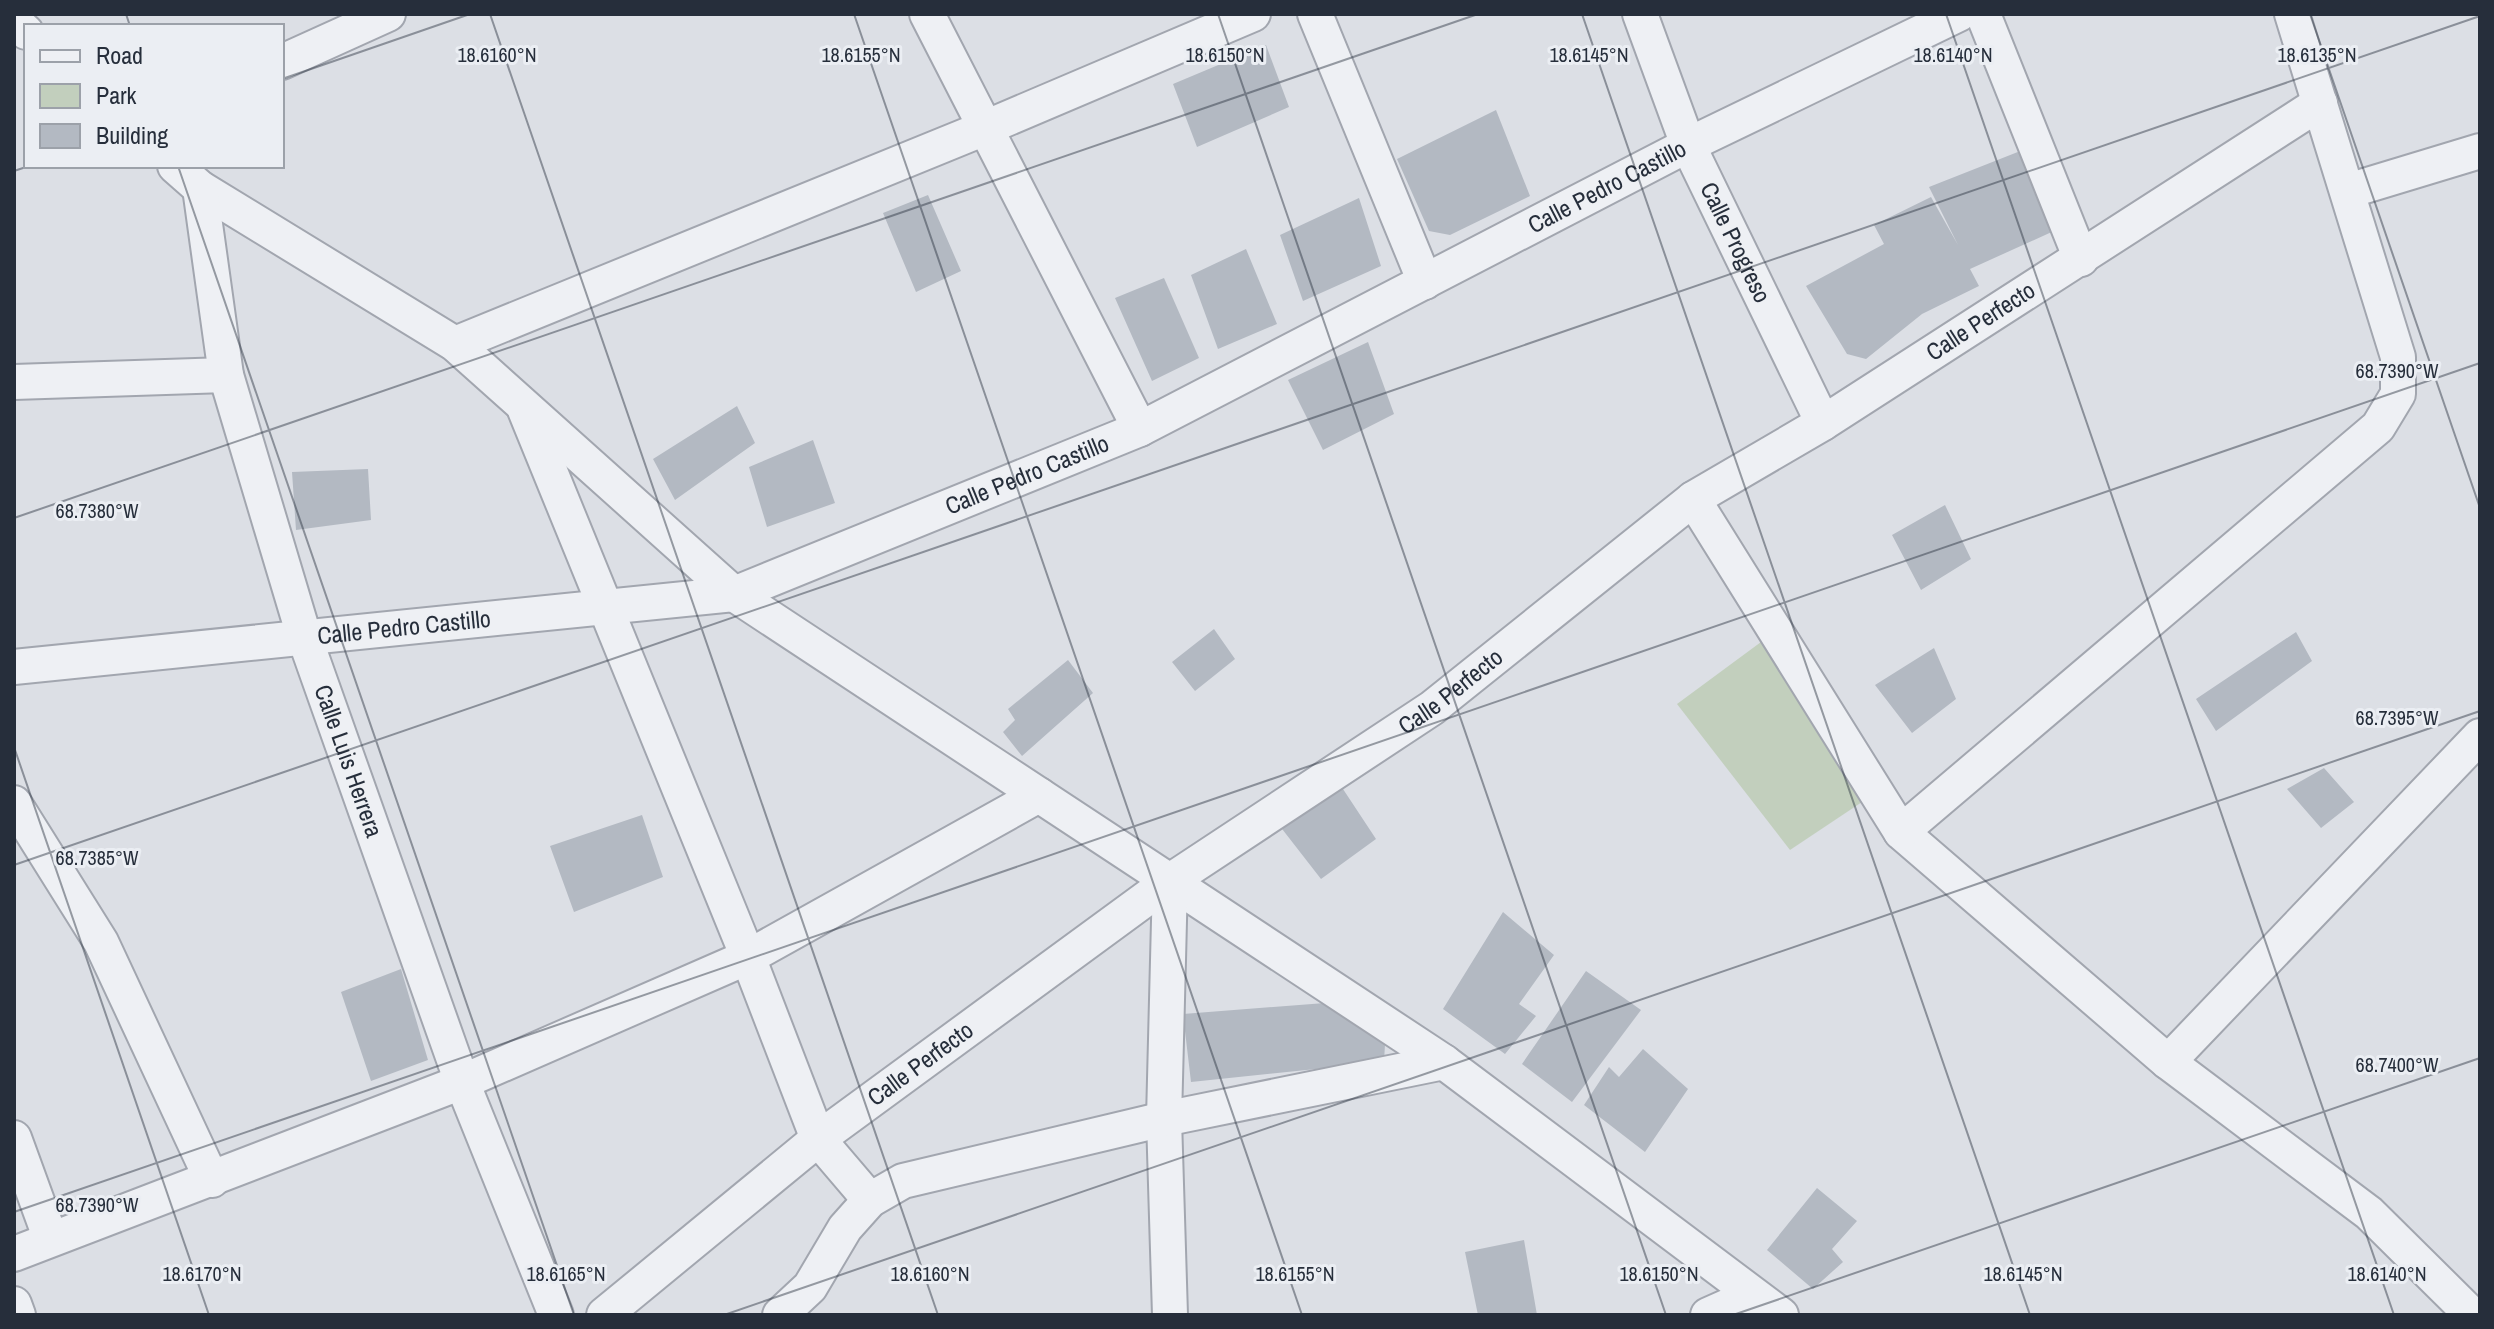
<svg xmlns="http://www.w3.org/2000/svg" width="2494" height="1329" viewBox="0 0 2494 1329" font-family="'Archivo Narrow',sans-serif">
<style>
.green{fill:#c2cfbd}
.building{fill:#b3b9c2}
.lines{fill:none;stroke-linecap:round;stroke-linejoin:round}
.street-casing{stroke:#a2a6af;stroke-width:38}
.street{stroke:#eef0f4;stroke-width:34}
.ticks{fill:none;stroke:#262e3b;stroke-width:2;stroke-opacity:0.45}
.labels{text-anchor:middle;stroke-width:6;stroke-linejoin:round;paint-order:stroke}
.street-label{font-size:24px;fill:#262e3b;stroke:#ebeef3}
.ticks-label{font-size:20px;text-anchor:middle;fill:#262e3b;stroke:#ebeef3;stroke-width:6;stroke-linejoin:round;paint-order:stroke}
</style>
<rect width="100%" height="100%" fill="#dcdfe5"/>
<path class="green" d="M1761 642 1874 794 1790 850 1677 704Z"/>
<path class="building" d="M1266 45 1289 107 1197 147 1173 84Z
M1496 110 1530 196 1450 235 1429 231 1397 159Z
M2033 146 2067 225 1970 269 1979 286 1922 314 1866 359 1847 354 1806 286 1884 244 1874 225 1931 197 1958 245 1929 187Z
M928 195 961 271 916 292 883 213Z
M1359 198 1381 266 1303 301 1280 235Z
M1246 249 1277 324 1218 349 1191 275Z
M1164 278 1199 358 1152 381 1115 298Z
M1368 342 1394 414 1323 450 1288 380Z
M737 406 755 443 675 500 653 459Z
M813 440 835 503 767 527 749 467Z
M368 469 371 520 296 530 292 472Z
M1945 505 1971 559 1921 590 1892 535Z
M1214 629 1235 659 1195 691 1172 662Z
M2296 632 2312 661 2216 731 2196 699Z
M1934 648 1956 699 1912 733 1875 685Z
M1068 660 1093 693 1022 756 1003 732 1015 720 1008 709Z
M2324 768 2354 802 2321 828 2287 789Z
M1341 786 1376 839 1321 879 1279 825Z
M642 815 663 877 574 912 550 846Z
M1503 912 1554 955 1519 1004 1536 1016 1505 1054 1443 1009Z
M401 969 428 1060 371 1081 341 992Z
M1586 971 1641 1010 1572 1102 1522 1064Z
M1325 1003 1385 1044 1384 1062 1191 1082 1183 1014Z
M1643 1049 1688 1089 1645 1152 1584 1105 1609 1067 1619 1077Z
M1817 1188 1857 1221 1832 1249 1843 1262 1813 1289 1767 1250Z
M1524 1240 1537 1315H1478L1465 1252Z"/>
<g class="lines">
<g class="street-casing">
<g id="street">
<path d="M927 14 1140 429"/>
<path d="M1315 14 1425 282"/>
<path id="s1" d="M1640 14 1688 145 1823 423"/>
<path d="M1983 14 2081 259"/>
<path d="M14 21 26 32"/>
<path d="M282 62 388 14"/>
<path d="M175 166 200 188 455 344 734 594 1444 1062 1781 1315"/>
<path id="s2" d="M200 188 226 375 304 636 462 1082 556 1315"/>
<path d="M2348 191 2480 151"/>
<path d="M455 344 985 128 1253 14"/>
<path d="M14 382 226 375"/>
<path d="M525 410 748 957 818 1139 870 1200"/>
<path d="M1693 499 1901 832 2168 1062 2369 1213 2472 1315"/>
<path id="s3" d="M14 667 734 594 1140 429 1688 145 1959 14"/>
<path d="M14 803 101 942 212 1180"/>
<path d="M1901 832 2378 427 2398 394V357L2292 14"/>
<path d="M1170 881 1164 1119 1170 1315"/>
<path d="M2168 1062 2480 736"/>
<path d="M14 1138 50 1237"/>
<path d="M14 1254 462 1082 748 957 1039 795"/>
<path d="M14 1304 18 1315"/>
<path id="s4" d="M604 1315 818 1139 1170 881 1432 708 1693 499 1823 423 2320 103"/>
<path d="M780 1315 810 1287 845 1228 870 1200 903 1181 1164 1119 1444 1062"/>
<path d="M1708 1315 1753 1295"/>
</g>
</g>
<use href="#street" class="street"/>
</g>
<path class="ticks" d="M126 14 130 26M490 14 938 1315M854 14 1302 1315M1218 14 1666 1315M1582 14 2030 1315M1946 14 2394 1315M2310 14 2480 508M282 79 470 14M178 166 574 1315M14 171 29 166M14 518 1478 14M14 747 209 1315M14 865 2480 16M14 1212 2480 363M724 1315 2480 711M1733 1315 2480 1058"/>
<g class="labels">
<g class="street-label">
<text dy="8" stroke="none"><textPath href="#s3" startOffset="1688">Calle Pedro Castillo</textPath></text>
<text dy="8" stroke="none"><textPath href="#s1" startOffset="248">Calle Progreso</textPath></text>
<text dy="8" stroke="none"><textPath href="#s4" startOffset="1700">Calle Perfecto</textPath></text>
<text dy="8" stroke="none"><textPath href="#s3" startOffset="1040">Calle Pedro Castillo</textPath></text>
<text dy="8" stroke="none"><textPath href="#s3" startOffset="392">Calle Pedro Castillo</textPath></text>
<text dy="8" stroke="none"><textPath href="#s4" startOffset="1052">Calle Perfecto</textPath></text>
<text dy="8" stroke="none"><textPath href="#s2" startOffset="594">Calle Luis Herrera</textPath></text>
<text dy="8" stroke="none"><textPath href="#s4" startOffset="404">Calle Perfecto</textPath></text>
</g>
</g>
<g class="ticks-label">
<text x="1953" y="62">18.6140°N</text>
<text x="497" y="62">18.6160°N</text>
<text x="861" y="62">18.6155°N</text>
<text x="1225" y="62">18.6150°N</text>
<text x="1589" y="62">18.6145°N</text>
<text x="2317" y="62">18.6135°N</text>
<text x="2397" y="378">68.7390°W</text>
<text x="97" y="518">68.7380°W</text>
<text x="2397" y="725">68.7395°W</text>
<text x="97" y="865">68.7385°W</text>
<text x="2397" y="1072">68.7400°W</text>
<text x="97" y="1212">68.7390°W</text>
<text x="202" y="1281">18.6170°N</text>
<text x="566" y="1281">18.6165°N</text>
<text x="930" y="1281">18.6160°N</text>
<text x="1295" y="1281">18.6155°N</text>
<text x="1659" y="1281">18.6150°N</text>
<text x="2023" y="1281">18.6145°N</text>
<text x="2387" y="1281">18.6140°N</text>
</g>
<rect width="2494" height="1329" fill="none" stroke="#262e3b" stroke-width="32"/>
<rect x="24" y="24" width="260" height="144" fill="#ebeef3" stroke="#9ca1a9" stroke-width="2"/>
<rect x="40" y="50" width="40" height="12" fill="#eef0f4" stroke="#9ca1a9" stroke-width="2"/>
<text x="96" y="64" font-size="24" fill="#262e3b">Road</text>
<rect x="40" y="84" width="40" height="24" fill="#c2cfbd" stroke="#9ca1a9" stroke-width="2"/>
<text x="96" y="104" font-size="24" fill="#262e3b">Park</text>
<rect x="40" y="124" width="40" height="24" fill="#b3b9c2" stroke="#9ca1a9" stroke-width="2"/>
<text x="96" y="144" font-size="24" fill="#262e3b">Building</text>
</svg>
